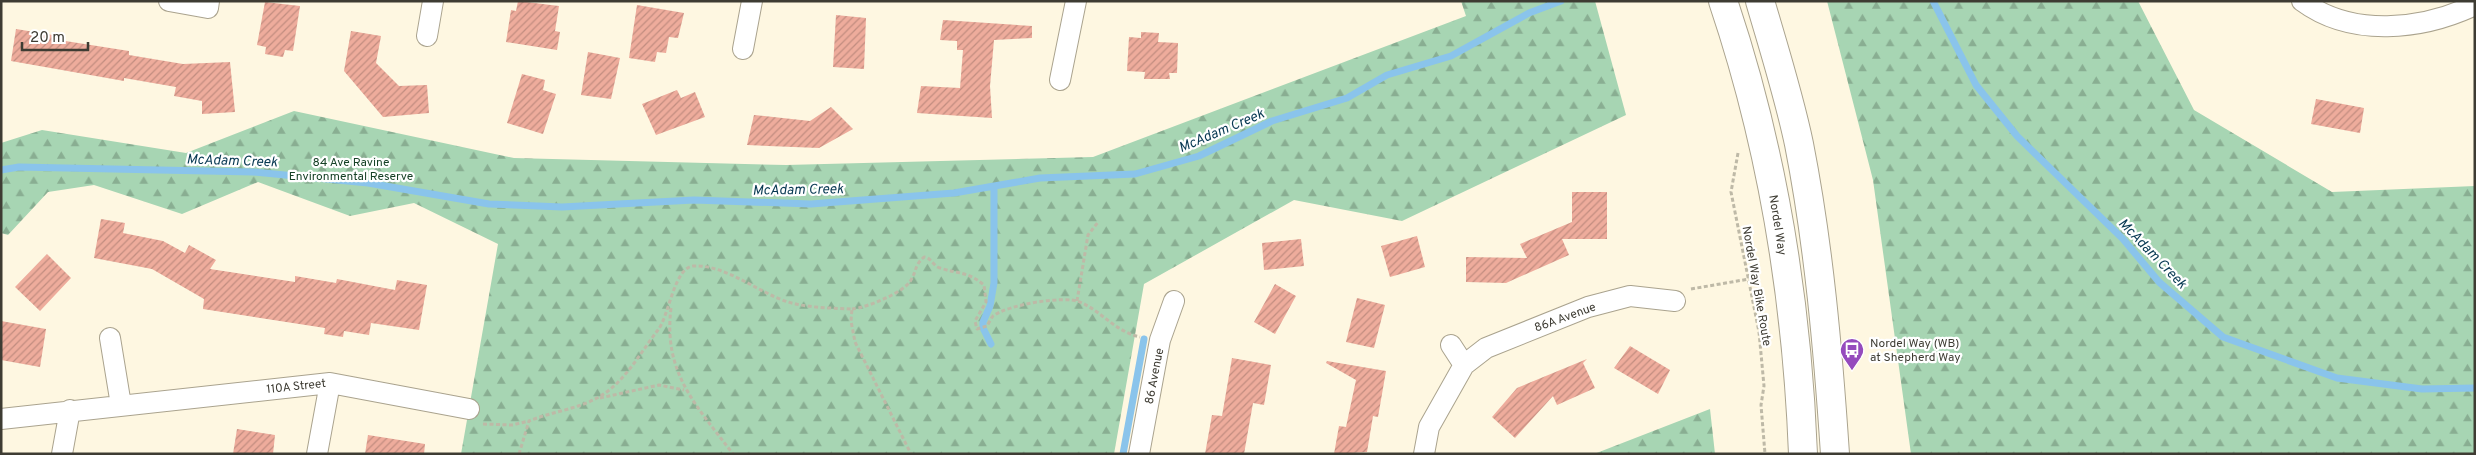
<svg xmlns="http://www.w3.org/2000/svg" width="2476" height="455" viewBox="0 0 2476 455" font-family="Overpass,sans-serif">
<style>
.forest{fill:url(#forest-firs)}
.lines{fill:none;stroke-linecap:round;stroke-linejoin:round}
.stream{stroke:#8ac4eb;stroke-width:7}
.building{fill:url(#building-hatch)}
.street-casing{stroke:#aaa38e;stroke-width:22}
.secondary-casing{stroke:#aaa38e;stroke-width:30}
.path{stroke:#beb9a7;stroke-width:3;stroke-dasharray:4 2.5;stroke-linecap:butt}
.street{stroke:#fff;stroke-width:20}
.secondary{stroke:#fff;stroke-width:28}
.labels{text-anchor:middle;stroke-width:4.5;stroke-linejoin:round;paint-order:stroke}
.park-label{font-size:12px;fill:#164126;stroke:#fff}
.street-label{font-size:12px;fill:#3e3c33;stroke:#fff}
.poi-label{font-size:12px;fill:#3e3c33;stroke:#fff;text-anchor:start}
.water-label{font-size:14px;font-style:italic;fill:#073852;stroke:#fff}
</style>
<defs>
<pattern id="forest-firs" width="22" height="20" patternUnits="userSpaceOnUse" patternTransform="scale(1.25)"><rect width="22" height="20" fill="#a7d5b3"/><path d="M5 1l3.5 6h-7zM16 11l3.5 6h-7z" fill="#89ae92"/></pattern>
<pattern id="building-hatch" width="6" height="6" patternUnits="userSpaceOnUse" patternTransform="scale(1.25)"><rect width="6" height="6" fill="#eeac9c"/><path d="M-1 1l2-2M0 6l6-6M5 7l2-2" fill="none" stroke="#c28d80"/></pattern>
</defs>
<rect width="100%" height="100%" fill="#fef7e1"/>
<path class="forest" d="M1461 1H1595L1626 115 1402 221 1294 200 1144 284 1114 454H461L498 244 414 203 350 216 258 182 182 214 94 185 48 192 8 235 1 233V143L42 130 186 153 294 111 514 158 786 165 1093 157 1466 16Z
M1827 1H2138L2194 110 2332 192 2475 186V454H1911L1873 180Z
M1710 409 1715 454H1594Z"/>
<g class="lines">
<path class="stream" d="M1933 1 1976 85 2017 136 2123 239 2159 282 2223 337 2337 378 2422 389 2475 388
M1 170 19 167 253 172 368 183 489 204 562 207 694 200 811 204 954 193 1040 178 1135 174 1199 156 1272 121 1347 98 1387 75 1451 56 1529 13 1561 1
M991 344 983 328V322L990 306 994 283V186
M1123 454 1144 339"/>
</g>
<path class="building" d="M518 1 559 6 555 31 560 32 557 50 506 42 511 10 516 11Z
M265 2 300 6 293 51 285 50 283 57 265 54 266 47 257 45Z
M637 5 684 13 678 38 669 37 666 53 657 52 655 62 629 58Z
M836 15 866 18 864 69 833 67Z
M943 20 1032 26V38L994 40 990 86 992 118 917 113 921 86 960 88 963 50H957V41L940 40Z
M16 29 59 36V40L129 51V55L183 64 230 62 235 112 202 114V101L174 96 176 87 124 78V81L11 61Z
M351 31 381 36 376 63 399 86 427 85 429 113 383 117 344 71Z
M1141 32 1159 33 1158 42 1178 43 1177 73H1169L1170 79H1144L1145 72 1127 71 1129 37 1141 38Z
M588 52 620 58 611 99 581 95Z
M522 74 545 80 543 90 556 94 543 134 507 123Z
M677 90 681 98 695 92 705 117 656 135 642 104Z
M2316 99 2364 108 2360 133 2311 124Z
M831 107 853 129 819 148 747 145 754 115 810 121Z
M1572 192H1607V239H1562L1569 255 1506 283 1466 282V257L1527 258 1520 244 1572 222Z
M101 219 125 223 123 233 163 241 185 253 189 245 216 260 210 269 295 282V276L336 283 337 279 395 290 397 280 427 285 419 330 371 323 369 335 344 331 343 337 324 334 325 328 203 309 204 299 152 269 94 258Z
M1417 236 1425 267 1390 277 1381 246Z
M1301 239 1304 266 1264 270 1262 243Z
M47 254 71 278 40 311 15 287Z
M1275 284 1296 296 1275 334 1254 322Z
M1357 298 1385 305 1374 348 1346 342Z
M1 321 46 329 40 367 1 360Z
M1630 346 1670 370 1658 394 1614 368Z
M1232 358 1271 365 1264 405 1253 403 1244 454H1205L1212 415 1222 416Z
M1587 359 1583 363 1595 388 1557 405 1553 396 1515 438 1492 417 1517 388Z
M1327 361 1386 371 1378 417 1373 416 1367 452 1334 454 1339 426 1346 427 1356 380 1326 363Z
M237 429 275 435 273 454H233Z
M368 435 425 444 424 454H365Z"/>
<g class="lines">
<g class="street-casing">
<path id="street" d="M169 1 208 8 209 1
M2302 1C2352 38 2422 30 2475 5
M427 36 433 1
M743 49 752 1
M1060 80 1076 1
M110 338 121 405
M1451 345 1464 365
M1 419 330 383 469 409
M62 454 70 410
M317 454 330 383
M1139 454 1160 340 1174 301
M1424 454 1429 427 1464 365 1486 348 1588 307 1630 296 1675 301"/>
</g>
<g class="secondary-casing">
<path id="secondary" d="M1723 1C1772 146 1797 301 1803 454
M1760 1C1774 49 1789 96 1799 144 1819 246 1828 350 1835 454"/>
</g>
<path class="path" d="M1738 153 1731 192 1759 332 1764 386 1761 405 1765 454
M1691 289 1749 279
M1077 301 1088 235 1099 221
M671 308C663 373 696 405 733 454
M852 309C866 308 905 292 911 280 917 270 914 266 924 257 932 258 933 266 940 268 958 274 967 271 984 285L986 302 975 321 977 329 987 326C989 323 991 318 993 316 1007 305 1064 295 1080 302 1101 311 1116 332 1140 337
M600 398 659 385 684 390
M483 424 512 425 529 421
M519 454 529 421C551 412 577 409 597 398 624 384 640 353 658 330 669 316 674 268 693 266 725 264 759 293 788 302 808 308 831 308 852 309L851 321 855 342 911 454"/>
<use href="#street" class="street"/>
<use href="#secondary" class="secondary"/>
</g>
<defs>
<g id="bus-pin" transform="scale(1.25)"><path d="M0 17L-7.5 6A9.5 9.5 0 1 1 7.5 6Z" fill="#954bbd" stroke="#fff"/><path d="M-5-6H5V4H4V6H2V4H-2V6H-4V4H-5ZM-3.5-4V0h7V-4ZM-3.5 1.2v1.5H-2V1.2ZM2 1.2v1.5H3.5V1.2Z" fill="#fff"/></g>
</defs>
<g fill-rule="evenodd">
<use href="#bus-pin" x="1852" y="350"/>
</g>
<g class="labels">
<g class="park-label">
<text x="351" y="166">84 Ave Ravine<tspan x="351" dy="14">Environmental Reserve</tspan></text>
</g>
<g class="street-label">
<text transform="translate(1778 225) rotate(81)" y="4">Nordel Way</text>
<text transform="translate(1757 286) rotate(80)" y="4">Nordel Way Bike Route</text>
<text transform="translate(1565 317) rotate(-20)" y="4">86A Avenue</text>
<text transform="translate(1154 376) rotate(-79)" y="4">86 Avenue</text>
<text transform="translate(296 386) rotate(-6)" y="4">110A Street</text>
</g>
<g class="poi-label">
<text x="1870" y="347">Nordel Way (WB)<tspan x="1870" dy="14">at Shepherd Way</tspan></text>
</g>
<g class="water-label">
<text transform="translate(1221 130) rotate(-23)" y="5">McAdam Creek</text>
<text transform="translate(232 160) rotate(2)" y="5">McAdam Creek</text>
<text transform="translate(798 189) rotate(-1)" y="5">McAdam Creek</text>
<text transform="translate(2153 253) rotate(46)" y="5">McAdam Creek</text>
</g>
</g>
<rect width="2476" height="455" fill="none" stroke="#3e3c33" stroke-width="5"/>
<path d="M22 42v8h66v-8" fill="none" stroke="#3e3c33" stroke-width="2.5"/>
<text x="30" y="42" font-size="15" fill="#3e3c33" stroke="#ffffff" stroke-width="4" paint-order="stroke">20 m</text>
</svg>
